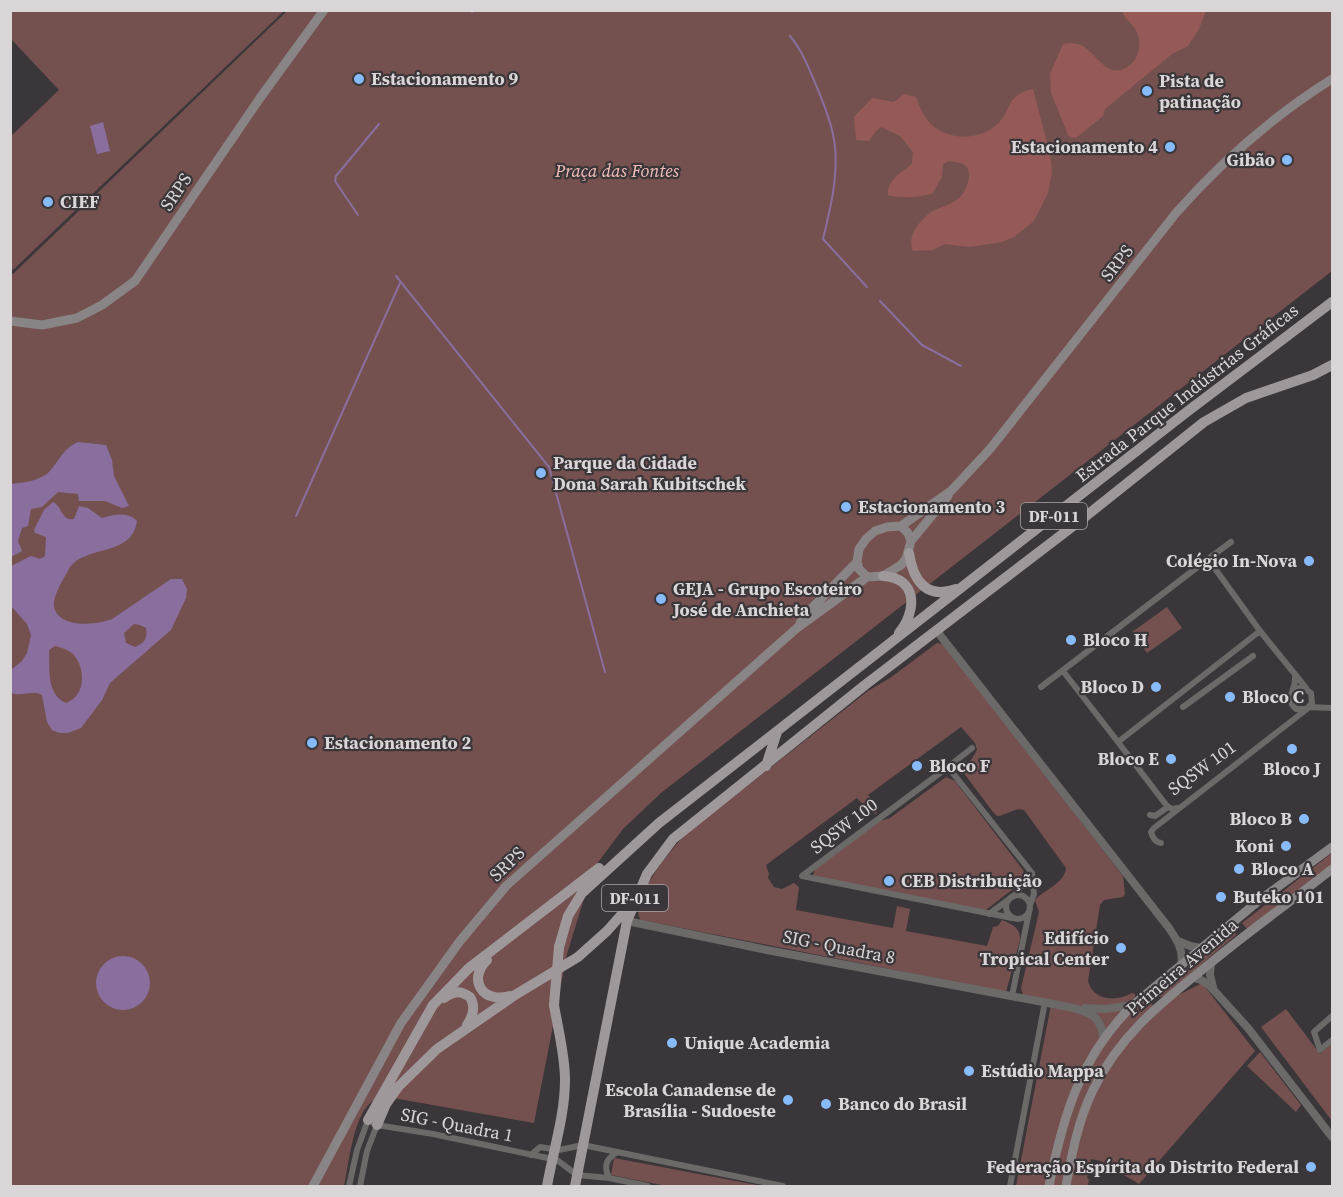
<svg xmlns="http://www.w3.org/2000/svg" width="1343" height="1197" viewBox="0 0 1343 1197" font-family="'Source Serif 4',serif">
<style>
.green{fill:#74514f}
.forest{fill:#955a57}
.water{fill:#896e9e;fill-rule:evenodd}
.lines{fill:none;stroke-linecap:round;stroke-linejoin:round}
.stream{stroke:#896e9e;stroke-width:2}
.minor{stroke:#6c6969;stroke-width:6}
.tertiary{stroke:#6c6969;stroke-width:8}
.secondary{stroke:#898485;stroke-width:9}
.primary{stroke:#9f989a;stroke-width:10}
.primary-bridge{stroke:#9f989a;stroke-width:10}
.poi-dot{fill:#87bbfb;stroke:#3b3639;stroke-width:2}
.labels{text-anchor:middle;stroke-width:4.5;stroke-linejoin:round;paint-order:stroke}
.shield{fill:#3b3639;stroke:#aaa6a8;stroke-width:1.5}
.shield-label{font-size:16px;font-weight:bold;fill:#dad6d8}
.poi-label{font-size:18px;font-weight:bold;fill:#dad6d8;stroke:#3b3639;text-anchor:start}
.park-label{font-size:18px;font-style:italic;fill:#f4bdb9;stroke:#3b3639}
.street-label{font-size:18px;fill:#dad6d8;stroke:#3b3639}
</style>
<rect width="100%" height="100%" fill="#3b3639"/>
<path class="green" d="M11 11H284L13 270 11 267V136L59 90 11 39Z
M287 11H1332V271L661 793 623 829 593 869 567 954 534 1123 393 1098C387 1099 379 1098 373 1101 353 1114 349 1164 344 1186H11L10 272 13 274Z
M1167 607 1182 628 1147 653 1132 632Z
M937 643 943 644 948 649 1123 876 1125 894 1123 897 1104 900 1100 905 1088 981C1093 1001 1117 1002 1132 993L1135 994V997C1115 1020 1050 1001 1023 995L1021 988 1039 912 1035 900C1045 889 1064 884 1066 868L1024 810C1013 807 1008 815 997 816L993 812 960 768 971 760 977 750 975 743 961 727 868 795 878 808 876 814 870 812 857 798 766 865 769 874 768 878 774 887 782 889 794 883 799 887 796 910 893 928 897 906 910 909 906 931 987 946 993 927 998 926 1002 920C1013 925 1020 927 1020 940L1006 992 641 920C627 903 672 848 685 835 701 818 723 804 742 790 784 757 826 724 868 691L890 678Z
M946 777 955 781 1023 870 1025 876 1022 882 986 910 815 877 813 875 815 869 880 821 890 818Z
M1332 853V865L1248 930 1242 923Z
M1232 931 1236 932V935L1170 991 1162 997H1159V992L1180 976 1196 959Z
M1202 983 1255 1051 1139 1184 1101 1161 1091 1159 1087 1178 1089 1179 1088 1186H1016L1051 1005 1119 1011 1148 1000 1155 1007Z
M1286 1009 1320 1054 1332 1044V1121L1261 1027Z
M1260 1052 1301 1105 1296 1112 1247 1066Z
M614 1158 762 1186H667L611 1175Z"/>
<path class="forest" d="M1122 11H1206L1199 29 1188 46 1172 54 1105 109 1103 116 1076 138 1069 137 1051 93 1050 74 1063 44C1068 43 1076 43 1081 45 1097 53 1109 84 1131 64 1139 57 1140 48 1139 38 1137 26 1125 21 1122 11Z
M1033 89 1050 154 1052 172 1048 193 1034 221 1014 237 1002 242 970 247 945 244 933 250 913 251C906 237 920 220 931 212 940 207 954 204 960 197 967 189 975 170 963 164 959 162 953 162 949 161L943 164 942 177 932 194C918 197 902 199 888 195 887 180 902 172 912 164L913 152 900 136 881 127 876 131 869 141 856 140 854 117 872 98 894 102 904 94 916 97C920 108 924 118 933 126 950 140 977 140 994 127 1014 111 1003 96 1033 89Z"/>
<path class="water" d="M103 122 110 151 97 154 90 126Z
M78 442 106 445 112 460 114 476 129 506 122 508 105 501H79L78 494 58 492 42 507 31 509 28 526 22 528 18 541 22 551 13 556H11V484C22 483 38 481 48 473 60 461 61 450 78 442Z
M53 502C63 507 61 521 74 519L79 506 88 508 102 518C114 515 127 511 137 521 132 558 84 544 69 569 64 578 52 597 54 607 59 629 97 625 112 619L171 579H182L187 589 186 598 171 630 110 683 102 700 81 728 68 733H59L52 730 47 722 42 695C33 690 21 697 11 693V670L22 661 27 653 31 635 27 624 11 606V566L31 556 40 559 45 556 46 537 35 533 34 530 44 510ZM134 624 140 625 146 628C148 639 144 643 135 647L126 643 124 633ZM55 646C62 648 67 649 73 654 86 668 86 696 66 703 46 694 50 669 49 650Z
M96 983a27 27 0 1 1 54 0a27 27 0 1 1-54 0Z"/>
<g class="lines">
<path class="stream" d="M472 12 474 10
M790 36C802 50 809 69 816 85 824 105 833 126 835 147 838 178 830 210 823 239L867 287
M358 215 335 181 336 176 379 124
M396 276 549 467 605 672
M880 301 922 345 961 366
M296 516 400 283"/>
<path class="minor" d="M1208 559 1231 542
M1063 671 1118 742
M1041 687 1208 559 1260 631 1306 688
M1295 689 1302 687 1311 693 1312 703 1307 709H1296C1283 697 1297 692 1295 674
M1183 707 1253 656
M1309 707 1332 708
M948 767 972 748
M1178 808 1172 809 1167 806 1118 742 1260 631
M1150 815 1155 816 1168 807
M1161 843C1155 842 1153 838 1151 832L1154 828 1307 709
M1006 907a12 12 0 1 1 24 0a12 12 0 1 1-24 0Z
M1014 896 1032 873
M989 914 1008 900
M1012 918 802 876 948 767 1032 873 1034 894 1030 905
M1012 996 1029 912
M1332 1016 1314 1032 1320 1050 1332 1040
M531 1155 540 1147 559 1150 583 1145 783 1186
M609 1178C604 1167 605 1160 616 1153
M349 1186 357 1150 368 1120 377 1125 433 1134 557 1160 577 1175 609 1178 648 1186
M360 1186 367 1151 377 1125
M1010 1186 1045 1002"/>
<path class="tertiary" d="M936 630 1169 928C1177 940 1184 950 1181 965
M627 921 767 950 1069 1007C1089 1012 1101 1015 1103 1037
M1178 941 1190 946 1201 948
M1211 963 1210 975 1213 987
M1192 977 1201 980 1209 985 1248 1028 1332 1137
M1085 1008 1105 1009 1133 1005"/>
<path class="secondary" d="M10 321 42 325 77 318 102 305 135 281 260 98 324 10
M911 541 948 496
M867 577 859 569 857 562 859 549 866 539 875 531 887 527 901 526 951 491 990 449 1176 213C1222 161 1273 116 1332 79
M800 623 809 611 857 562
M313 1186 401 1023 460 941 506 886 797 628 867 577 883 576 901 565 906 559 911 541 908 533 901 526
M1049 1186C1063 1116 1080 1057 1133 1005L1256 903 1332 847
M1066 1186C1072 1153 1078 1121 1093 1090 1121 1032 1165 1000 1213 961 1252 929 1293 900 1332 869"/>
<path class="primary" d="M909 553C913 580 926 600 956 589
M883 576C918 578 917 611 899 633
M766 766 777 732
M559 947 568 916 582 893 659 823 1188 411 1332 302
M487 960C467 980 483 1004 510 996
M444 998C454 991 460 990 470 997 476 1007 473 1016 467 1025
M368 1120 433 1005 469 968 599 868
M377 1125 386 1104 398 1087 437 1049 515 995 578 957 607 931 631 904
M547 1186C553 1152 565 1115 565 1080 565 1055 558 1029 554 1005
M575 1186 627 921 647 874 673 839 865 685 1081 520 1204 422 1246 398 1313 375 1332 365"/>
<path class="primary-bridge" d="M554 1005 559 947"/>
</g>
<g class="poi-dot">
<circle cx="359" cy="79" r="6"/>
<circle cx="1147" cy="91" r="6"/>
<circle cx="1170" cy="147" r="6"/>
<circle cx="1287" cy="160" r="6"/>
<circle cx="48" cy="202" r="6"/>
<circle cx="541" cy="473" r="6"/>
<circle cx="846" cy="507" r="6"/>
<circle cx="1309" cy="561" r="6"/>
<circle cx="661" cy="599" r="6"/>
<circle cx="1071" cy="640" r="6"/>
<circle cx="1156" cy="687" r="6"/>
<circle cx="1230" cy="697" r="6"/>
<circle cx="312" cy="743" r="6"/>
<circle cx="1292" cy="749" r="6"/>
<circle cx="1171" cy="759" r="6"/>
<circle cx="917" cy="766" r="6"/>
<circle cx="1304" cy="819" r="6"/>
<circle cx="1286" cy="846" r="6"/>
<circle cx="1239" cy="869" r="6"/>
<circle cx="889" cy="881" r="6"/>
<circle cx="1221" cy="897" r="6"/>
<circle cx="1121" cy="948" r="6"/>
<circle cx="672" cy="1043" r="6"/>
<circle cx="969" cy="1071" r="6"/>
<circle cx="788" cy="1100" r="6"/>
<circle cx="826" cy="1104" r="6"/>
<circle cx="1311" cy="1167" r="6"/>
</g>
<g class="labels">
<g class="shield">
<rect x="1021" y="503" width="66" height="26" rx="4.5"/>
<rect x="602" y="885" width="66" height="26" rx="4.5"/>
</g>
<g class="shield-label">
<text x="1054" y="522">DF-011</text>
<text x="635" y="904">DF-011</text>
</g>
<g class="poi-label">
<text x="371" y="85">Estacionamento 9</text>
<text x="1159" y="87">Pista de<tspan x="1159" dy="21">patinação</tspan></text>
<text x="1158" y="153" text-anchor="end">Estacionamento 4</text>
<text x="1275" y="166" text-anchor="end">Gibão</text>
<text x="60" y="208">CIEF</text>
<text x="553" y="469">Parque da Cidade<tspan x="553" dy="21">Dona Sarah Kubitschek</tspan></text>
<text x="858" y="513">Estacionamento 3</text>
<text x="1297" y="567" text-anchor="end">Colégio In-Nova</text>
<text x="673" y="595">GEJA - Grupo Escoteiro<tspan x="673" dy="21">José de Anchieta</tspan></text>
<text x="1083" y="646">Bloco H</text>
<text x="1144" y="693" text-anchor="end">Bloco D</text>
<text x="1242" y="703">Bloco C</text>
<text x="324" y="749">Estacionamento 2</text>
<text x="1159" y="765" text-anchor="end">Bloco E</text>
<text x="929" y="772">Bloco F</text>
<text x="1292" y="775" text-anchor="middle">Bloco J</text>
<text x="1292" y="825" text-anchor="end">Bloco B</text>
<text x="1274" y="852" text-anchor="end">Koni</text>
<text x="1251" y="875">Bloco A</text>
<text x="901" y="887">CEB Distribuição</text>
<text x="1233" y="903">Buteko 101</text>
<text x="1109" y="944" text-anchor="end">Edifício<tspan x="1109" dy="21">Tropical Center</tspan></text>
<text x="684" y="1049">Unique Academia</text>
<text x="981" y="1077">Estúdio Mappa</text>
<text x="776" y="1096" text-anchor="end">Escola Canadense de<tspan x="776" dy="21">Brasília - Sudoeste</tspan></text>
<text x="838" y="1110">Banco do Brasil</text>
<text x="1299" y="1173" text-anchor="end">Federação Espírita do Distrito Federal</text>
</g>
<g class="park-label">
<text x="617" y="177">Praça das Fontes</text>
</g>
<g class="street-label">
<text transform="translate(176 192) rotate(-56)" y="6">SRPS</text>
<text transform="translate(1117 263) rotate(-52)" y="6">SRPS</text>
<text transform="translate(1187 393) rotate(-38)" y="6">Estrada Parque Indústrias Gráficas</text>
<text transform="translate(1202 768) rotate(-36)" y="6">SQSW 101</text>
<text transform="translate(844 826) rotate(-37)" y="6">SQSW 100</text>
<text transform="translate(507 864) rotate(-44)" y="6">SRPS</text>
<text transform="translate(839 947) rotate(11)" y="6">SIG - Quadra 8</text>
<text transform="translate(1182 967) rotate(-40)" y="6">Primeira Avenida</text>
<text transform="translate(457 1125) rotate(11)" y="6">SIG - Quadra 1</text>
</g>
</g>
<rect width="1343" height="1197" fill="none" stroke="#dad6d8" stroke-width="24"/>
</svg>
